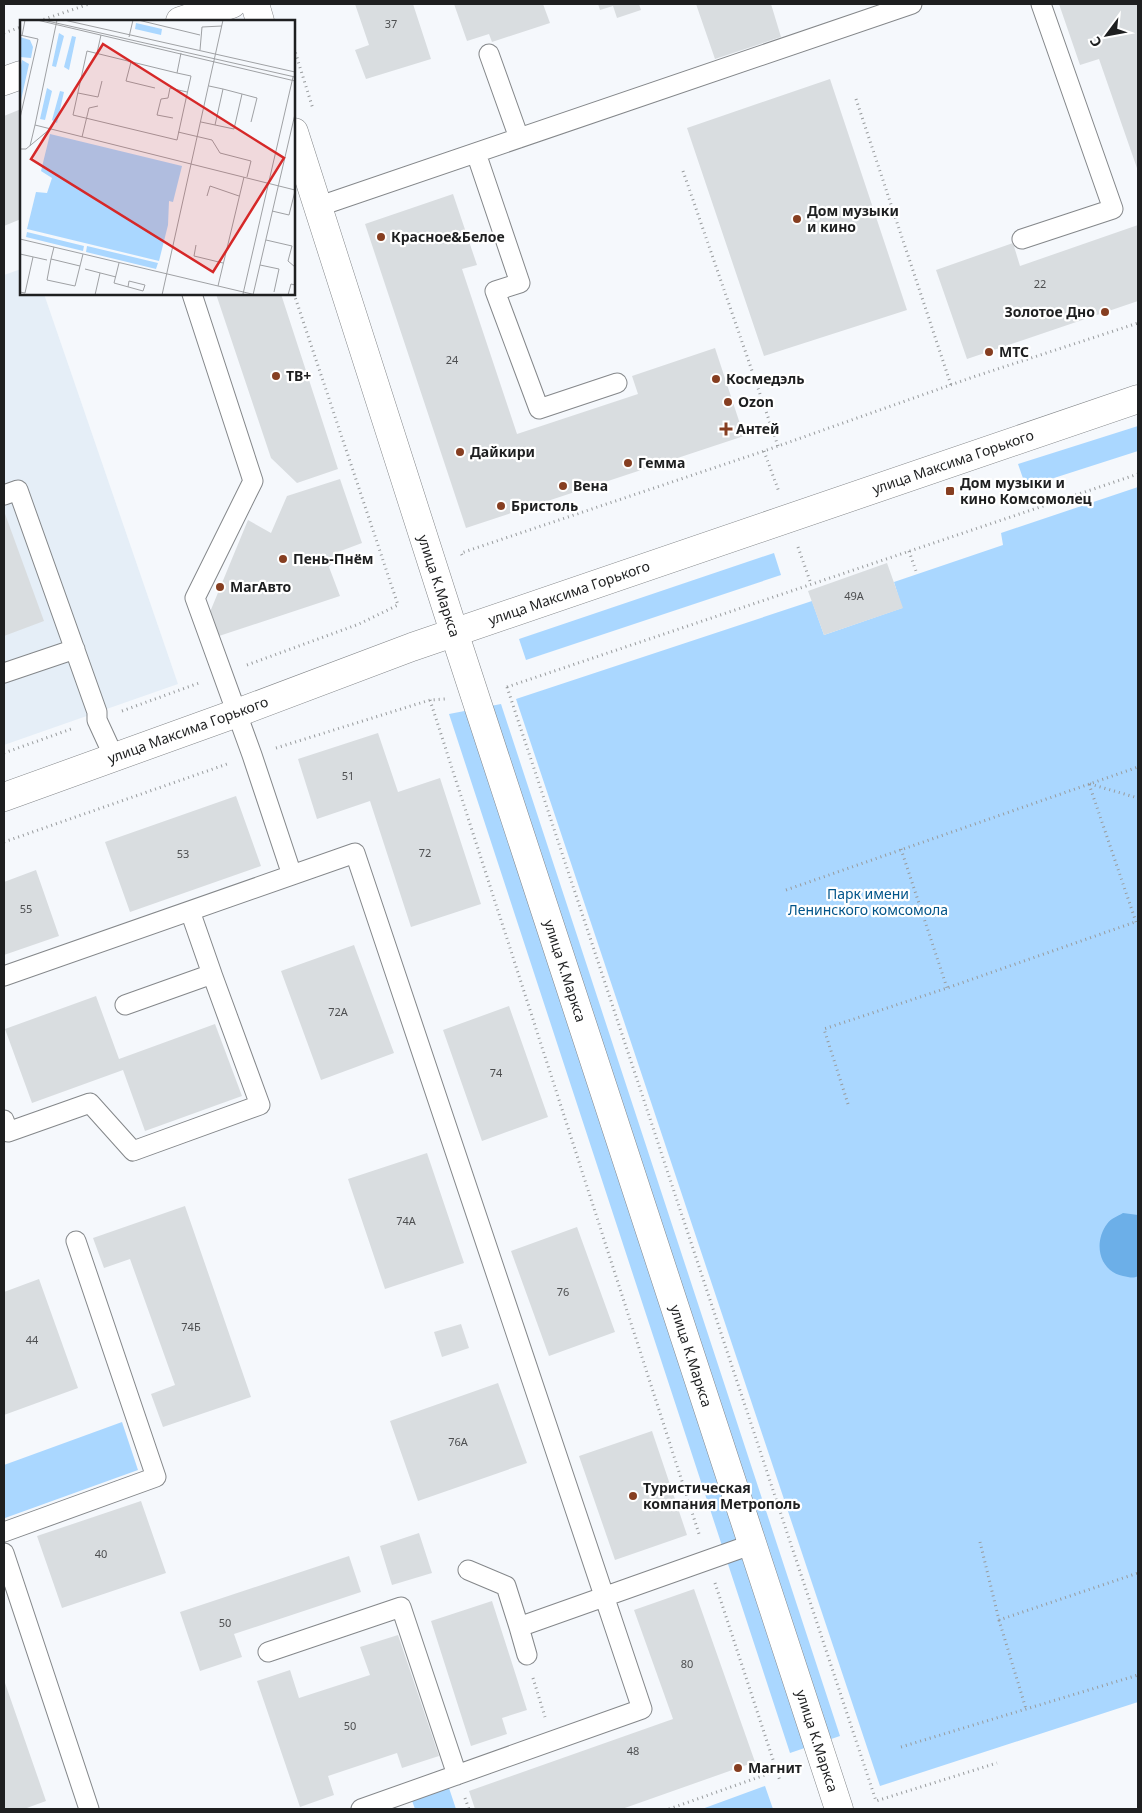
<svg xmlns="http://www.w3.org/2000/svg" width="1142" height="1813" viewBox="0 0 1142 1813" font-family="'Noto Sans',sans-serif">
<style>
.built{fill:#e5eef7}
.green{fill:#aad7ff}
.water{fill:#6cafe8}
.building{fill:#d9dde0}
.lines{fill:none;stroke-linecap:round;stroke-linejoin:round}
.service-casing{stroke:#84878a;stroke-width:21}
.minor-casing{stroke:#84878a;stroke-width:29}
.tertiary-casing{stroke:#84878a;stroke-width:29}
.path{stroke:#989b9d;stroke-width:3;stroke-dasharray:1 4;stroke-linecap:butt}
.service{stroke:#fff;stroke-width:19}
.minor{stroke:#fff;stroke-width:28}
.tertiary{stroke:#fff;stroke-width:28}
.poi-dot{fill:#863e21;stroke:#fff;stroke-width:2}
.labels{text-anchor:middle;stroke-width:4.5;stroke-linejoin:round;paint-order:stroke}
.number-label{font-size:11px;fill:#4d4e50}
.poi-label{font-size:14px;font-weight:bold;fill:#1e1f20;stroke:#fff;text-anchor:start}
.street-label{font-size:14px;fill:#1e1f20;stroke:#fff}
.park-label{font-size:14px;fill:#02558a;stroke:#fff}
.inset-road{fill:none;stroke:#9fa1a4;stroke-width:1}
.view{fill:#d62828;fill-opacity:0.15;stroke:#d62828;stroke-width:2.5}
.inset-edge{fill:none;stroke:#1e1f20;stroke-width:2.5}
</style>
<rect width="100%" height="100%" fill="#f5f8fc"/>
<path class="built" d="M21 269V294H44L178 684 4 745V275Z"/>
<path class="green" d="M1138 426V451L1026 487 1018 464Z
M1138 487V1702L880 1786 516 699 812 601 824 635 902 608 894 582 1003 545 1001 533Z
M774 553 781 575 526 660 519 639Z
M501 704 840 1736 790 1753 449 714Z
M122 1422 138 1470 5 1518 4 1514V1465Z
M448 1785 456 1809H415L411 1798Z
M765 1786 773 1809H702Z"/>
<path class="water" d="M1123 1213 1138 1215V1276C1133 1279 1129 1277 1123 1276 1099 1271 1093 1243 1107 1224 1110 1219 1118 1216 1123 1213Z"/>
<path class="building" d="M355 4H413L431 59 366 79 355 50 369 45Z
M454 4H543L550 23 492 42 489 34 467 41Z
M598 4H639L641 10 617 18 613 6 600 10Z
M696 4H771L781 37 715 59Z
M1059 4H1138V171L1099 59 1080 65Z
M830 79 907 310 764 356 687 128Z
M21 109V219L4 226V116Z
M453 194 477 265 462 269 517 434 638 394 632 376 715 348 744 436 466 528 365 224Z
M1138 225V301L967 359 936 270 1013 243 1020 266Z
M216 294H281L338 469 297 483 271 458Z
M340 479 362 543 338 552 329 567 340 596 219 636 210 612 248 520 271 533 287 496Z
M4 511 44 621 4 636Z
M887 563 903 608 824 635 808 591Z
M378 733 398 792 440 778 481 904 411 927 370 801 317 819 298 759Z
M236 796 261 866 130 912 105 842Z
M36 870 59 936 4 955V882Z
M354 945 394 1053 321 1080 281 971Z
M96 996 119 1059 215 1024 242 1096 145 1131 123 1070 32 1103 5 1029Z
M509 1006 548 1117 482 1141 443 1030Z
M427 1153 464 1263 385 1289 348 1179Z
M185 1206 251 1397 163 1427 151 1394 175 1385 130 1259 104 1268 93 1238Z
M577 1227 615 1332 549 1356 511 1251Z
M39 1279 78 1388 4 1415V1292Z
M461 1324 469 1348 442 1357 434 1332Z
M498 1383 527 1463 418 1501 390 1421Z
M652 1431 687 1535 615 1560 579 1456Z
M141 1501 166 1573 62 1608 37 1536Z
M419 1533 432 1573 392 1585 380 1546Z
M349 1556 361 1592 234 1634 242 1657 200 1671 180 1612Z
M694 1589 755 1762 622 1809H475L469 1791 673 1719 634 1610Z
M492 1601 527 1710 502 1718 507 1734 471 1746 431 1621Z
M398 1635 439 1756 402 1768 397 1753 328 1776 334 1795 300 1807 257 1681 290 1670 299 1698 370 1675 360 1647Z
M4 1680 46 1801 24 1809H4Z"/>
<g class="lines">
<g class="service-casing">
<path id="service" d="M489 54 519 138
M476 153 520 283 495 291 539 409 617 383
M317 207 912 4
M1022 239 1113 209 1041 4
M192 294 253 481 195 598 252 755 292 875
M4 495 18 490 97 712V720L114 757
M4 673 75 649
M4 976 355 853 642 1709 361 1809
M125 1005 212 974 190 911
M4 1120 8 1132 90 1103 133 1151 260 1105 212 974
M4 1532 156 1477 76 1241
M4 1553 89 1809
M468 1570 506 1586 519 1627 753 1544
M519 1627 527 1655
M268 1652 401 1607 457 1775"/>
</g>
<g class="minor-casing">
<path id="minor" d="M255 4 260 21
M180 21 232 4
M4 81 21 75
M294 132 454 632 839 1809"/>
</g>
<g class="tertiary-casing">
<path id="tertiary" d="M4 797 237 713 412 647 1138 399"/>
</g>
<path class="path" d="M39 21 89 4
M4 33 21 27
M294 48 313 109
M856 99 951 385
M683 171 778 446
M764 451 779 492
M798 547 811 584
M909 551 917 574
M462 555 461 553 764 451 973 377 1138 323
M247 665 359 624 398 605 294 294
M507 687 876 1801 997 1763
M507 687 1138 474
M430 700 700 1537
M122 711 199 683
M276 748 430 700 445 699
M4 753 74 728
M1089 784 1136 922
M1090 784 1138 798
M4 842 230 763
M901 849 947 988
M786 890 1138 767
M848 1104 824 1029 947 988 1138 921
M980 1542 999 1620 1138 1573
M715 1583 780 1781
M999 1620 1026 1709
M533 1678 545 1717
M901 1747 1138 1675
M465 1798 469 1809
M669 1809 793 1765"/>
<use href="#service" class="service"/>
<use href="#minor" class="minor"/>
<use href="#tertiary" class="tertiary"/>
</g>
<g class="poi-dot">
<circle cx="797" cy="219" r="5"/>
<circle cx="381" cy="237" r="5"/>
<circle cx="1105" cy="312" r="5"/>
<circle cx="989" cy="352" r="5"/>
<circle cx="276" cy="376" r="5"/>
<circle cx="716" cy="379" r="5"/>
<circle cx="728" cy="402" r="5"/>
<path d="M723.5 421.5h5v5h5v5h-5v5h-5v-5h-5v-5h5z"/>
<circle cx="460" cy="452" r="5"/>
<circle cx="628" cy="463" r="5"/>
<circle cx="563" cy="486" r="5"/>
<rect x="945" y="486" width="10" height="10" rx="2.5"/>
<circle cx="501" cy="506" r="5"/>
<circle cx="283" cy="559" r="5"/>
<circle cx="220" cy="587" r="5"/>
<circle cx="633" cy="1496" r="5"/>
<circle cx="738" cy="1768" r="5"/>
</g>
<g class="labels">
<g class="number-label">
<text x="391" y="28">37</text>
<text x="1040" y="288">22</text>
<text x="452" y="364">24</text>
<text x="854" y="600">49А</text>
<text x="348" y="780">51</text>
<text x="425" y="857">72</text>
<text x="183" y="858">53</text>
<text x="26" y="913">55</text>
<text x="338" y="1016">72А</text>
<text x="496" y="1077">74</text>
<text x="406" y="1225">74А</text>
<text x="563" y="1296">76</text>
<text x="191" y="1331">74Б</text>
<text x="32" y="1344">44</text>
<text x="458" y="1446">76А</text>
<text x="101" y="1558">40</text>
<text x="225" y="1627">50</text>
<text x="687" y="1668">80</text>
<text x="350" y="1730">50</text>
<text x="633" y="1755">48</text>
</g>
<g class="poi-label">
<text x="807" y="216">Дом музыки<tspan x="807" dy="16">и кино</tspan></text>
<text x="391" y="242">Красное&amp;Белое</text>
<text x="1095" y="317" text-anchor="end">Золотое Дно</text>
<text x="999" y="357">МТС</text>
<text x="286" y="381">ТВ+</text>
<text x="726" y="384">Космедэль</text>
<text x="738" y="407">Ozon</text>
<text x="736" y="434">Антей</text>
<text x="470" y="457">Дайкири</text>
<text x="638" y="468">Гемма</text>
<text x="960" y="488">Дом музыки и<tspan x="960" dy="16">кино Комсомолец</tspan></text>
<text x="573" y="491">Вена</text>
<text x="511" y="511">Бристоль</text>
<text x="293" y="564">Пень-Пнём</text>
<text x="230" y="592">МагАвто</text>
<text x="643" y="1493">Туристическая<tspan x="643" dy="16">компания Метрополь</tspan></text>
<text x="748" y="1773">Магнит</text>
</g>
<g class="street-label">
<text transform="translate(953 462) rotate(-19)" y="5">улица Максима Горького</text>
<text transform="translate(439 586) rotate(72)" y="5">улица К.Маркса</text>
<text transform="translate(569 593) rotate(-19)" y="5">улица Максима Горького</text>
<text transform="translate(188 730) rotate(-20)" y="5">улица Максима Горького</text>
<text transform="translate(565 971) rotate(72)" y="5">улица К.Маркса</text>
<text transform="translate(691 1356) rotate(72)" y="5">улица К.Маркса</text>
<text transform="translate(817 1741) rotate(72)" y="5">улица К.Маркса</text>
</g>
<g class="park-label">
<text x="868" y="899">Парк имени<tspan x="868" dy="16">Ленинского комсомола</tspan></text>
</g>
</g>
<g transform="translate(20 20)">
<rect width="275" height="275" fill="#f5f8fc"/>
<path d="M116 3 142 9 141 15 115 9ZM39 13 44 16 36 47 32 46ZM52 16 56 17 49 50 44 47ZM0 17 10 20 13 27 11 38 0 37ZM2 40 9 44 0 85V50ZM27 68 32 71 25 100 20 99ZM40 71 44 72 37 103 32 100ZM30 114 162 146 153 182 149 181 148 205 139 241 7 209 16 172 27 173 32 158 21 151ZM7 212 64 226 63 231 6 217ZM67 226 138 243 136 249 66 232Z" fill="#aad7ff"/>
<path class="inset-road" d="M17 0 275 61M23 0 275 57M44 0 275 52M118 0 180 15M0 15 18 19 0 98M2 16 5 0M109 17 113 0M180 30 182 7 202 6M77 33 81 15M111 42 106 61 135 68M157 53 67 31 53 95 157 120 171 56 157 53 161 33M189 66 203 69 195 105M203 69 222 74M58 73 78 77 82 61M153 98 137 95 141 79 148 78 150 68 167 72M181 102 214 109 222 74 237 78 231 102M15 105 37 0M158 112 192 120 200 133 231 141 227 157M62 117 69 88 78 86M10 126 15 105 275 170M0 129H6L30 109M187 176 190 166 219 176M252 191 269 195 275 171M0 219 236 275M246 220 272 226 268 241 275 247M176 225 174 236 203 243M34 227 31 239 60 246 63 234M0 234 27 240M31 239 27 260 55 266 60 246M99 243 94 263 123 271 125 265 109 261 108 267M240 245 259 249 254 272M65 249 96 257M198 266 224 157M0 272 5 273 13 237M223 274 273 57M75 275 80 253M142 275 203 0M233 275 275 94M268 275 271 264 275 265"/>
<path class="view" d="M83 24 264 138 193 252 11 139Z"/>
<rect width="275" height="275" class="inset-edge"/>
</g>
<rect width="1142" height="1813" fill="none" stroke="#1e1f20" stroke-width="10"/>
<g transform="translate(1107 35) rotate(238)" stroke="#ffffff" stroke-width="4" paint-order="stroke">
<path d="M0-4L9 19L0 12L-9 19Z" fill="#1e1f20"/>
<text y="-8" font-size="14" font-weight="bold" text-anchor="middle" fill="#1e1f20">С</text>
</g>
</svg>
